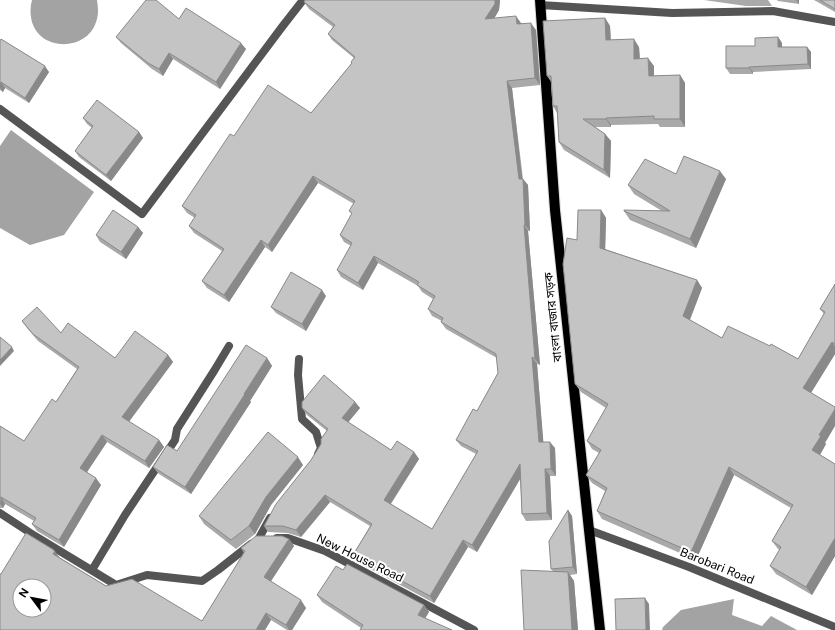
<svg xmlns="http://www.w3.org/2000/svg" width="835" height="630" viewBox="0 0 835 630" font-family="'Public Sans','Noto Sans Bengali',sans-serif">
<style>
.water{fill:#a3a3a3}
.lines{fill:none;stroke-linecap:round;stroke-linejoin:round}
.primary-casing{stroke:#dbdbdb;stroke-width:12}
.minor{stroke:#555;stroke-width:8}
.primary{stroke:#000;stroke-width:10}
.wall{fill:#a9a9a9}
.shaded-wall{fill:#898989}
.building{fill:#c4c4c4;stroke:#898989;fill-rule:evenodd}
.labels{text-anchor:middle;stroke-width:4;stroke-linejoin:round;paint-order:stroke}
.street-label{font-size:12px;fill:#000;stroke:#fff}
</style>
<rect width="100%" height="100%" fill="#fff"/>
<path class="water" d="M32 0H97C98 7 99 14 96 22 87 51 41 52 32 22 30 14 30 7 32 0Z
M11 130 94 192 64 235 30 245 0 228V146Z
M734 599 732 615 762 626 771 616 797 630H662L663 627 681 610Z"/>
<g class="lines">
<g class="primary-casing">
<path id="primary" d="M540 0 555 210 589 530 600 630"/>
</g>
<path class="minor" d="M540 5 672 13 773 11 835 22
M0 109 142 214 282 27 303 0
M299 359 298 375 302 419 316 432 321 448 318 454
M0 513 35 536 116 585 147 575 202 581 218 570 251 544
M589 530 689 567 835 627
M259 538 270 518
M277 538H288L325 551 474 630
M92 570 125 515 175 440 177 429 214 371 229 346"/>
<use href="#primary" class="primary"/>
</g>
<path class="wall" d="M305 0H500L499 10 494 18 521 23 536 30 540 85 512 88 523 179 528 185 530 231H528L540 365 537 364 543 442 555 448 556 476H550L552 520 526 521 522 514 520 478 477 552 468 547 434 603 357 562 353 555 370 526 330 502 301 537 288 533 268 532 264 526 311 460 321 444 327 431 307 415 302 408 355 402 360 408 348 422 391 450 414 452 419 459 391 504 432 529 476 454 461 446 456 440 477 411 498 373 497 358 446 329 441 322 442 321 432 316 428 309 433 299 422 292 418 286 378 263 363 290 341 277 337 270 351 246 344 242 340 235 352 214 349 211 354 204 318 183 272 252 265 247 229 302 207 288 202 281 222 251 194 233 189 226 195 218 187 213 182 206 234 136 311 113 352 63 351 62 354 58 332 40 328 34 333 27 309 9 304 2Z
M704 0H768L772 6H746Z
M777 0H799V4L778 1Z
M814 0H835V12Z
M605 18 610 26 611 40 639 47 640 58 654 66V76L680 75 685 83V127H660L658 124 611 125V127H595L605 134 611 141 610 178 564 150 559 142 557 113 553 106 552 83 547 76Z
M179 19 246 49 220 89 173 59 163 76 152 69 121 43 116 37Z
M778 37 782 43V47H807L811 52V69L753 72V74H730L726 68 755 46Z
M0 41 49 72 29 103 5 88 3 92 0 90Z
M83 118 139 132 143 138 111 181 79 157 75 151 92 128 87 124Z
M676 174 726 179 696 248 630 220 624 211H662L634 194 628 185Z
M601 210 606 218 605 249 697 280 702 288 690 320 722 338 770 346 798 359 824 314 820 309 835 284V354L811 393 825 443 826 444 820 455 835 464V556L812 595 776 574 770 566 780 550 778 549 772 541 791 508 734 475 696 560 602 519 597 511 605 491 592 483 586 475 599 453 592 449 587 441 606 408 581 392 575 384 577 240Z
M138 227 143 233 126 259 100 242 96 235Z
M326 296 306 331 276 313 271 307Z
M22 321 61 333 115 358 168 355 173 362 129 422 159 440 164 447 149 468 107 442 87 472 101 485 64 547 37 531 32 524 34 521 5 504 3 508H0V426L24 441 56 402 77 369 38 341 27 328Z
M267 358 272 366 250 401 251 402 191 494 159 474 153 467 177 451Z
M303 465 271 505 255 534 236 549 204 524 199 516Z
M568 510 572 516 577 574 570 575 574 581 578 630H524L553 571 551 569Z
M289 539 294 546 271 581 306 608 292 630H287L271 620 265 630H0L1 574 59 557 106 586 202 621 244 553 241 548Z
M343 570 424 605 429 612 425 618 361 628 322 602 317 595Z"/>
<path class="shaded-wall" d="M495 0H500L499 10 490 26 485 19Z
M796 0H799V4Z
M516 16 521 23 522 31 517 24Z
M605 18 610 26 611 48 606 40Z
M531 23 536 30 540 85 535 78Z
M778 37 782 43V52L778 47Z
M634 39 639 47 640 66 634 59Z
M241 43 246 49 220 89 216 82Z
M807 47 811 52V69L808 64Z
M169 53 173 59 163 76 159 69Z
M648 58 654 66V83L649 76Z
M45 66 49 72 29 103 25 98Z
M749 67 753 72V74L749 68Z
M680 75 685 83V127L680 119Z
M507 81 512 88 523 186 519 179Z
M1 82 5 88 3 92 0 88V84Z
M606 118 611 125V127L606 119Z
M139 132 143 138 111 181 106 175Z
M605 134 611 141 610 178 604 170Z
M720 171 726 179 696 248 690 239Z
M313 176 318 183 272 252 268 245Z
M523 179 528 185 530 231 525 225Z
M601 210 606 218 605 256 600 248Z
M524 225 528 231 540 365 535 359Z
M138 227 143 233 126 259 121 252Z
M261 240 265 247 229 302 224 295Z
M374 256 378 263 363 290 358 283Z
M697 280 702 288 688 324 683 316Z
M322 290 326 296 306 331 302 324Z
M832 342 835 346V354L809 396 803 388Z
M12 347 14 351 0 366V360Z
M168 355 173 362 127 424 122 417Z
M532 357 537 364 544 449 539 442Z
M267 358 272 366 250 401 251 402 191 494 185 487Z
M355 402 360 408 346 425 342 418Z
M835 409V426L825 443 826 444 818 458 812 450 819 435Z
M102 435 107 442 85 475 80 468Z
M159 440 164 447 149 468 145 461Z
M550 442 555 448 556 476 551 469Z
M414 452 419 459 389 506 384 500Z
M298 457 303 465 271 505 255 534 249 526 266 497Z
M520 464 525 471 477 552 472 545Z
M729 467 734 475 696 560 691 552Z
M545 469 550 476 552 520 547 513Z
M96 478 101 485 64 547 59 540Z
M325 495 330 502 301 537 296 530Z
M1 497 5 504 3 508 0 504Z
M568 510 572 516 577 574 573 567Z
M835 538V556L812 595 806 587Z
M289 539 294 546 269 584 264 577Z
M463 540 468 547 434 603 430 596Z
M53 550H54L60 558 53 554Z
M568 572 574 581 578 630H572Z
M645 598 649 604 650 630H646Z
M301 600 306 608 292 630H289L286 625Z
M424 605 429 612 423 622 418 615Z
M266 613 271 620 265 630H256Z"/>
<path class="building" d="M146 0H156L179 19 186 8 241 43 216 82 169 53 159 69 148 63 116 37Z
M305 0H495V4L485 19 516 16 517 24 531 23 535 78 507 81 519 179H523L525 225H524L535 359 532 357 539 442H550L551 469H545L547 513 522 514 520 464 472 545 463 540 430 596 353 555 372 524 325 495 296 530 283 526H264L276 504 311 460 321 444V439L328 429 302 408V402L324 375 355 402 342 418 391 450 397 441 414 452 384 500 432 529 478 451 456 440 473 409 477 411 498 373 496 354 441 322 443 318 428 309 435 296 417 285 419 282 374 256 358 283 337 270 352 243 340 235 352 213 349 211 355 201 313 176 268 245 261 240 224 295 202 281 224 249 189 226 196 215 182 206 230 134 234 136 268 85 311 113 352 63 351 62 355 57 328 34 335 25 304 2Z
M820 0H835V9Z
M605 18 606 40 634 39V59L648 58 649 76 680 75V119H654V116L606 118V119H583L605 134 604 170 559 142 557 106H553L551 76H547L543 21Z
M778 37V47H807L808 64 749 67V68H726V46H755V38Z
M1 39 45 66 25 98 1 82 0 84V41Z
M97 100 139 132 106 175 75 151 93 126 83 118Z
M684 156 720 171 690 239 624 211V210L670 211 628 185 645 159 676 174Z
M113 210 138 227 121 252 96 235Z
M578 210H601L600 248 697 280 683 316 722 338 728 326 770 346 771 344 798 359 825 312 820 309 835 284V344L832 342 803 388 835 407V409L819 435 821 436 812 450 835 464V538L806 587 770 566 781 547 772 541 793 505 729 467 691 552 597 511 607 488 586 475 601 450 587 441 608 404 575 384 563 264 567 238 577 240Z
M291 272 322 290 302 324 271 307Z
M37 307 61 333 68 323 115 358 135 331 168 355 122 417 159 440 145 461 102 435 80 468 96 478 59 540 32 524 36 518 1 497 0 498V426L24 441 52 399 56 402 79 367 33 334 22 321Z
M0 337 12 347 0 360Z
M246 345 267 358 244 394H245L185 487 153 467 167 445 177 451Z
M268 432 298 457 266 497 249 526 231 540 199 516Z
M568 510 573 567 551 569 549 541Z
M26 533 54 550H53L55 551 53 554 106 586 132 579 202 621 245 551 241 548 256 536H282L289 539 264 577 301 600 286 625 266 613 256 630H0V574H1ZM20 586H44V610H20Z
M347 564 424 605 418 615 452 630H360L363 625 317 595 336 566 343 570Z
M521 570 568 572 572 630H524Z
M645 598 646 630H616L615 599Z"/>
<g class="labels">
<g class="street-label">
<text transform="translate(553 317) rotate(-96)" y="4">বাংলা বাজার সড়ক</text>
<text transform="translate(360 558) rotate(26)" y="4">New House Road</text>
<text transform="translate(717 566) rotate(22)" y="4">Barobari Road</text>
</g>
</g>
<g transform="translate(32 598) rotate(302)"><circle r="19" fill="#ffffff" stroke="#999999"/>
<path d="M0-3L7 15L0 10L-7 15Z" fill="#000000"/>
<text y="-6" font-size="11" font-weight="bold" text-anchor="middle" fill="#000000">N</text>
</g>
</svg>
